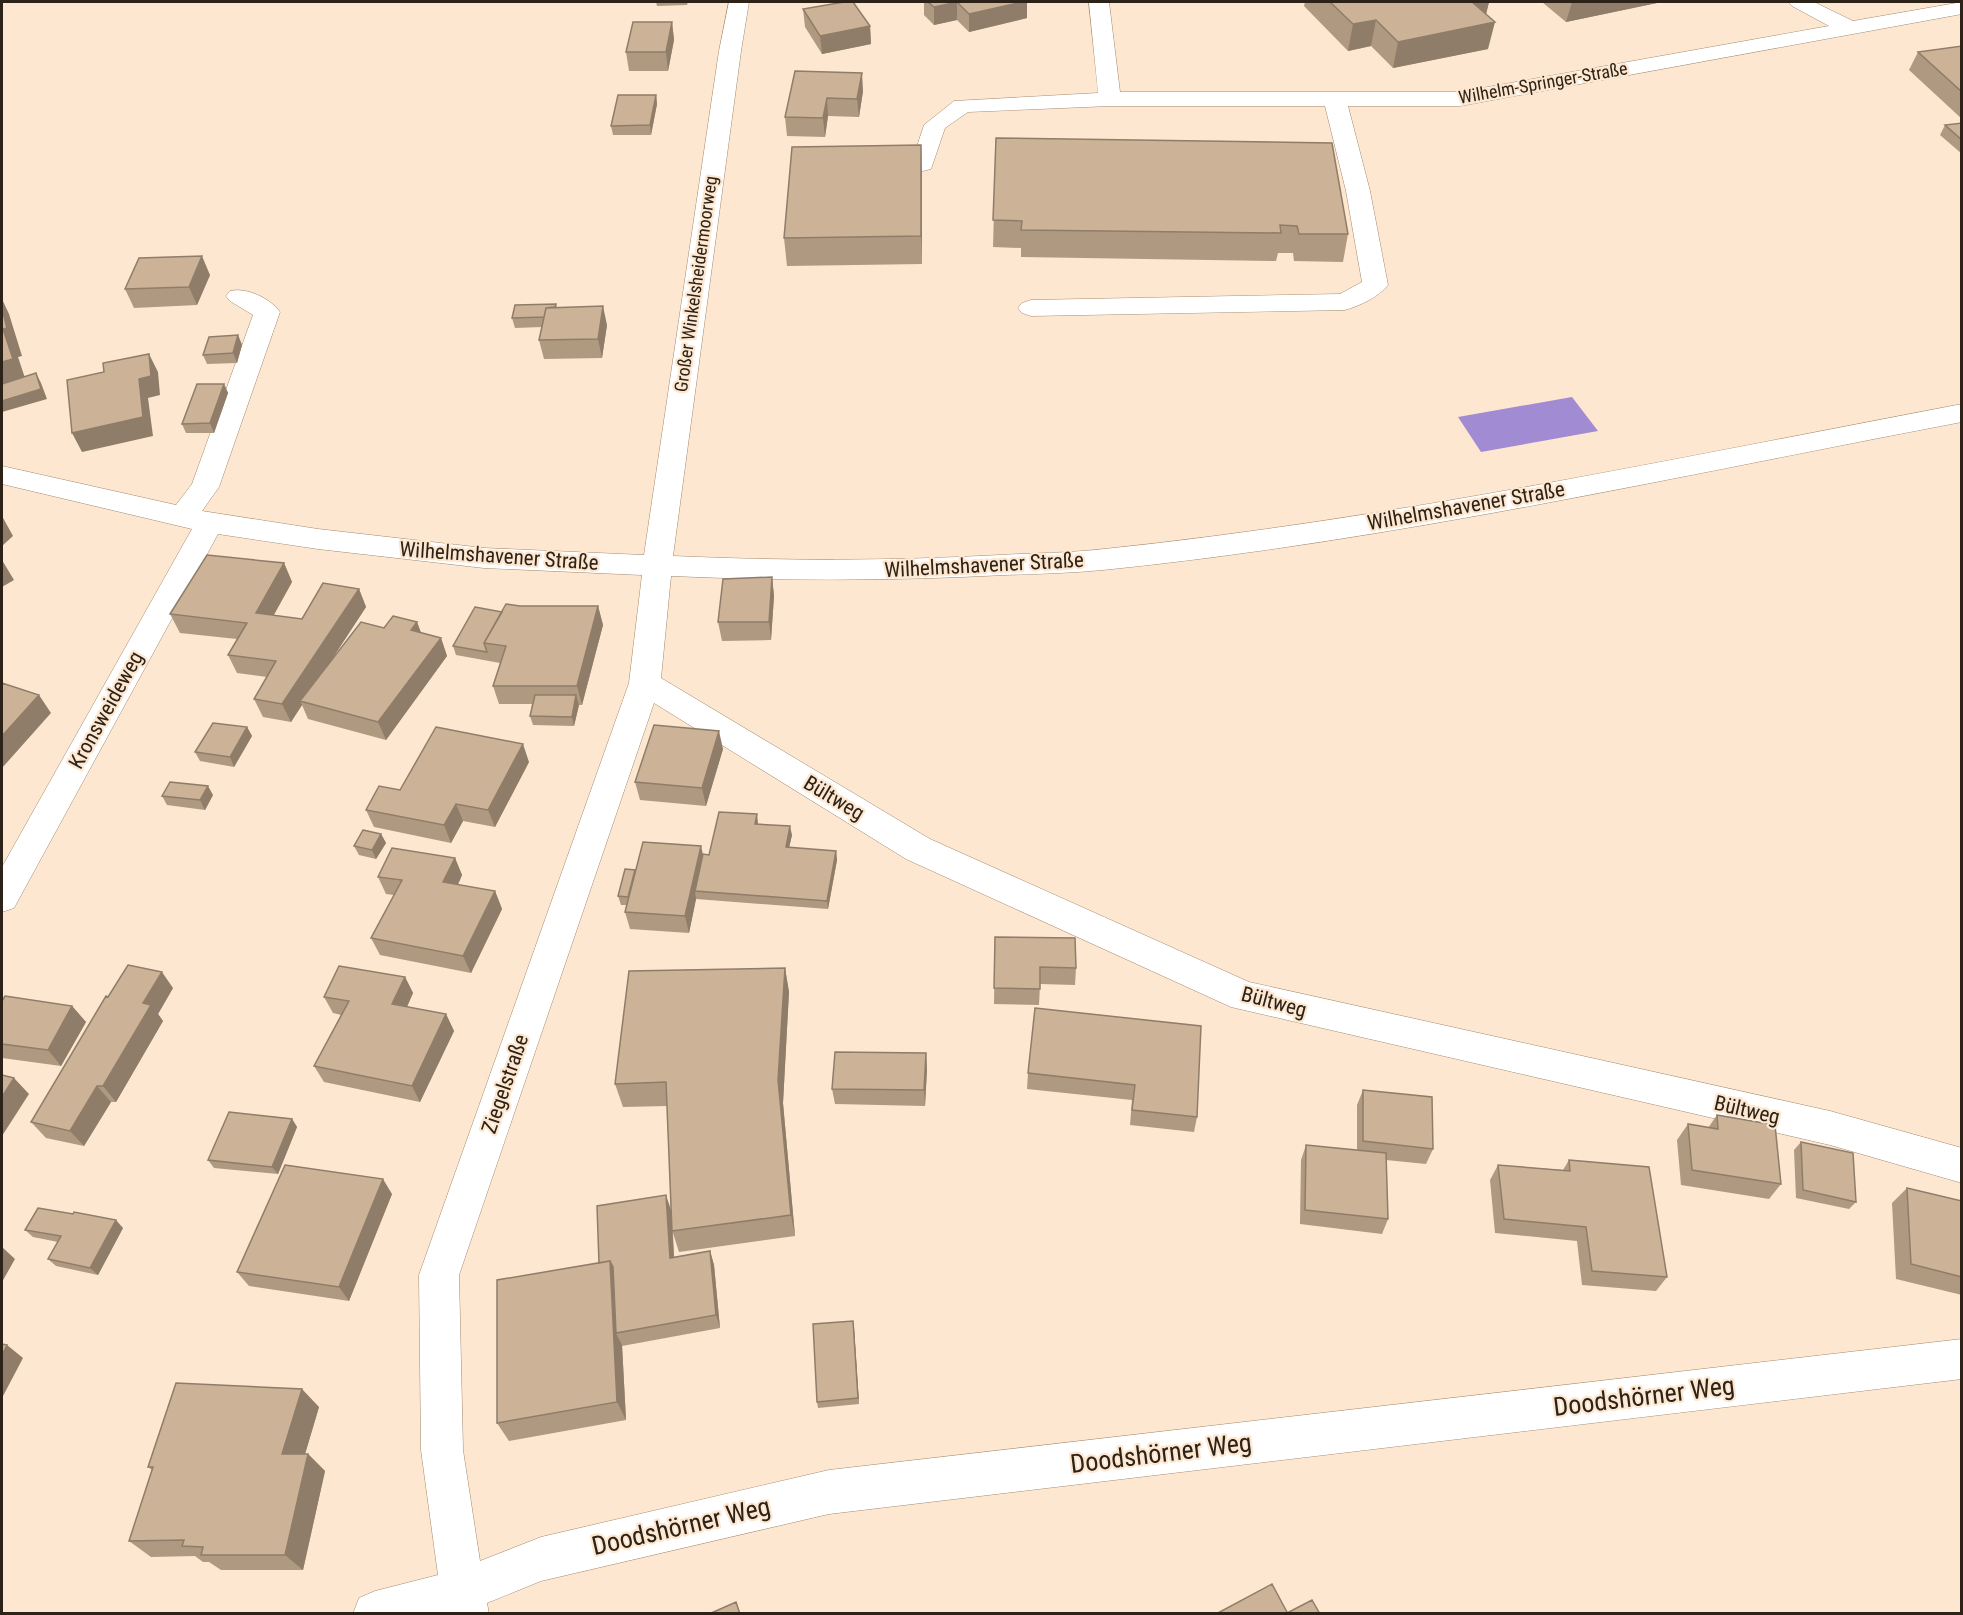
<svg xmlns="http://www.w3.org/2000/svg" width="1963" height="1615" viewBox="0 0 1963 1615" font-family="'Roboto Condensed',sans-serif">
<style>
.water{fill:#a18bd2}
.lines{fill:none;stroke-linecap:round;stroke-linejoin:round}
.minor-casing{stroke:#a38a6f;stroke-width:1}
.minor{fill:#fff;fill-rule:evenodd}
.wall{fill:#af9981}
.shaded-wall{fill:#8f7d69}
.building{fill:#ccb296;stroke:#8f7d69;stroke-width:1.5}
.labels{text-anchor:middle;stroke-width:4.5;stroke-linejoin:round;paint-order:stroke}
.far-street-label{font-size:18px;fill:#2c2217;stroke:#fde7d0}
.street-label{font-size:21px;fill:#2c2217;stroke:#fde7d0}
.near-street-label{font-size:26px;fill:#2c2217;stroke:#fde7d0}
</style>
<rect width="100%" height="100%" fill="#fde7d0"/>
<path class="water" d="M1572 397 1598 431 1481 452 1458 417Z"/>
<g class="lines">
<g class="minor-casing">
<path id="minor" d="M729 2H749L741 51 673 556C782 561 891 561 1000 555 1034 553 1070 553 1104 549 1393 519 1677 458 1962 404V422C1677 476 1391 541 1103 570 1071 573 1038 574 1005 575 893 581 783 581 671 576L661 678 930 839 1249 982 1830 1111 1962 1148V1183L1830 1145 1231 1007 906 859 654 703 459 1275 463 1450 480 1561 541 1537 829 1470 1962 1339V1379L829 1514 541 1581 487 1603 489 1614H353L359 1598 375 1591 438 1575 421 1450 419 1275 629 683 642 575 484 568 318 549 218 534 14 908 2 912V867L192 529 2 484V466L176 505 192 484 253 315 230 301 226 296 230 291C246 287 270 298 280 312L219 487 202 511 318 529 484 548 644 555 719 51Z
M1089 2H1109L1120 92H1460L1829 26 1792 6 1789 2H1814L1853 21 1962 2V14L1460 106H1348L1370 191 1388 285C1379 297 1359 306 1345 310L1031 316 1022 313 1018 308 1022 303 1031 300 1340 294 1362 282 1346 191 1325 106H1110L968 112 945 128 931 169 923 171 915 169 911 164 924 125 954 101 1098 93Z"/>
</g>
<use href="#minor" class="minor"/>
</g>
<path class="wall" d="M656 2H688L687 5 657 6Z
M924 2H1027V18L969 32 957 20 934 25 924 15Z
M1305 2H1489L1486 14 1488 49 1393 68 1371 46 1348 51 1304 6Z
M1542 2H1657V3L1566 22Z
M803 9 870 26 871 44 822 54 805 27Z
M672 22 674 40 668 71H629L626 52Z
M1962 46V119L1909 70 1918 52Z
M795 71 863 91 859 117 828 116 825 137 787 136 785 117Z
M656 95 657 104 651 135H613L611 126Z
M1962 123V154L1940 135 1945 125Z
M996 138 1348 234 1343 262 1294 261 1293 253H1278L1276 261 1021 257V248L993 247Z
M921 145 922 264 787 266 784 238Z
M210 275 197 305 134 308 125 289Z
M556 304 557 307 607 325 602 358 544 359 539 340 542 327 515 328 512 318Z
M238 335 242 345 237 363 207 364 203 355Z
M224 384 228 393 214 433H186L182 424Z
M284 563 292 582 274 615 302 619 359 589 366 607 334 656 384 628 417 622 421 633 441 638 447 656 386 740 308 719 302 705 291 722 263 717 254 699 267 677 237 673 228 655 237 639 180 633 170 614Z
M772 577 774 596 771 640 722 641 718 622Z
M520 606H598L603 625 582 705H579L574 726 533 725 530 716 532 704H499L493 686 500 663 456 655 453 646 502 612Z
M247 727 252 736 234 767 200 761 195 752Z
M723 749 706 806 640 800 635 782Z
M529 762 495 827 463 821 451 843 374 827 366 810 400 790Z
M213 795 205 810 167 805 162 796Z
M758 824 792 835 789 848 836 851 837 860 828 909 696 899 689 933 630 929 625 912 626 905H621L618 896 635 870 703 854 709 855Z
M381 834 386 843 376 859 359 855 354 846Z
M455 858 462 875 458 885 495 891 502 909 471 973 380 955 371 938 394 895 386 894 378 877Z
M995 937 1076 968 1075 985 1040 984 1039 1005 994 1004Z
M785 968 789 992 783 1103 795 1236 679 1252 673 1233 674 1257 710 1251 714 1265 720 1328 622 1346V1345L626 1420 509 1441 497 1423 599 1263 671 1210 667 1106 623 1107 615 1084Z
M405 977 413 993 407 1007 446 1014 454 1031 420 1102 324 1082 314 1066 341 1015 333 1013 324 997Z
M173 988 158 1014 163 1021 116 1102H111L84 1146 46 1138 31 1122 108 997Z
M2 1001 72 1006 86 1022 61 1066 2 1058Z
M1035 1008 1197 1117 1194 1132 1130 1125 1132 1100 1027 1089 1028 1073Z
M926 1053 927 1069 925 1106 835 1104 832 1089Z
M1363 1090 1433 1149 1426 1164 1386 1160 1388 1219 1382 1234 1300 1224 1301 1160 1306 1145 1357 1150V1105Z
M1717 1115 1781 1184 1769 1199 1681 1185 1677 1140 1688 1124 1708 1128Z
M292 1119 297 1127 278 1174 214 1168 208 1160Z
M1801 1142 1856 1202 1849 1209 1796 1198 1794 1150Z
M1569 1160 1667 1277 1656 1291 1582 1285 1577 1241 1495 1233 1490 1180 1498 1165 1563 1170Z
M1907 1188 1962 1201V1295L1896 1279 1892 1203Z
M392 1194 349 1301 249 1286 237 1272Z
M123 1228 98 1275 56 1266 48 1259 58 1242 33 1237 25 1230Z
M854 1328 859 1404 818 1408 817 1402Z
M319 1407 305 1454H308L325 1471 303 1570H221L209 1562H203L195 1556 151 1557 129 1541 152 1470 148 1467Z"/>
<path class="shaded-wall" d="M957 2V20L934 25V7Z
M1022 2H1027V18L969 32V14Z
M1470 2H1489L1484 23Z
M1572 2H1657V3L1566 22Z
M1376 20 1371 46 1348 51 1353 24Z
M672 22 674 40 668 71 666 52Z
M1495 22 1488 49 1393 68 1398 42Z
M870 26 871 44 822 54 820 36Z
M862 73 863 91 859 117 857 99Z
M656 95 657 104 651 135 650 125Z
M827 98 828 116 825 137 823 118Z
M921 145 922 173V264L921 236Z
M202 256 210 275 197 305 189 287Z
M2 299 9 314 22 356 18 357 28 387 2 395 3 329Z
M603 306 607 325 602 358 598 339Z
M238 335 242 345 237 363 233 353Z
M149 354 158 372 160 395 148 398 153 436 82 452 72 433 139 379Z
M36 373 41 383 47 399 2 412V401Z
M224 384 228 393 214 433 210 423Z
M2 516 13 536 2 546Z
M2 560 14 580 2 587Z
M284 563 292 582 264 632 256 613Z
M772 577 774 596 771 640 769 622Z
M359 589 366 607 304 702 300 701 302 705 291 722 282 704Z
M598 606 603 625 582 705 577 686Z
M417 622 424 641 411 630Z
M441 638 447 656 386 740 378 722Z
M39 695 51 713 2 768V736Z
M576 695 579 705 574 726 572 717Z
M247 727 252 736 234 767 230 757Z
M719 731 723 749 706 806 702 788Z
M523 744 529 762 495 827 488 810Z
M208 786 213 795 205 810 200 800Z
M456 804 463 821 451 843 444 825Z
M757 814 758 823 756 833 755 824Z
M790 826 792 835 787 856 786 847Z
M381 834 386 843 376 859 372 850Z
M701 846 705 863 695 891 696 899 689 933 685 916Z
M836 851 837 860 828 909 827 901Z
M455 858 462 875 451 899 443 882Z
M495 891 502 909 471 973 463 956Z
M785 968 789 992 783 1103 795 1236 791 1215 778 1080Z
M162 972 173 988 158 1014 163 1021 116 1102 103 1086 143 1003Z
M405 977 413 993 401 1020 392 1004Z
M72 1006 86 1022 61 1066 48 1050Z
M446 1014 454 1031 420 1102 412 1086Z
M926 1053 927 1069 925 1106 924 1090Z
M14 1078 29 1094 2 1136V1097Z
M97 1086 111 1102 84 1146 70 1131Z
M292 1119 297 1127 278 1174 272 1167Z
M383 1179 392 1194 349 1301 339 1287Z
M666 1195 671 1210 675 1272 670 1258Z
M116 1220 123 1228 98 1275 90 1268Z
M2 1247 15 1259 2 1282Z
M710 1251 714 1265 720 1328 716 1315Z
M610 1261 619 1281 616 1333 622 1345 626 1420 617 1402Z
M853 1321 854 1328 859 1404 858 1398Z
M7 1345 23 1358 2 1398V1355Z
M302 1389 319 1407 300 1471 282 1454Z
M308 1454 325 1471 303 1570 285 1555Z"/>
<path class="building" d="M844 2H853L870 26 820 36 803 9Z
M928 2H1022L969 14 957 2 934 7Z
M1330 2H1472L1495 22 1398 42 1376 20 1353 24Z
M633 22H672L666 52H626Z
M1962 46V92L1918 52Z
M795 71 862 73 857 99 827 98 823 118 785 117Z
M618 95H656L650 125 611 126Z
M1962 123V140L1945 125Z
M996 138 1332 143 1348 234H1299L1297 226 1280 225 1281 233 1021 230 1022 221 993 220Z
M921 145V236L784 238 792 147Z
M202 256 189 287 125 289 139 258Z
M556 304 555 307 546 308 544 317 512 318 515 305Z
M603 306 598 339 539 340 546 308Z
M2 309 7 328 3 329 13 359 2 362Z
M238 335 233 353 203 355 209 337Z
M149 354 151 376 139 379 143 417 72 433 67 380 104 372 103 363Z
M36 373 41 389 2 401V384Z
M197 384H224L210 423 182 424Z
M207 555 284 563 256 613 302 619 323 583 359 589 282 704 254 699 276 661 228 655 247 623 170 614Z
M772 577 769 622H718L723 579Z
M506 604 520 606H598L577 686H493L506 646 484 643Z
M475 607 502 612 484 643 487 652 453 646Z
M393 616 417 622 411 630 441 638 378 722 300 701 361 622 384 628Z
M2 683 39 695 2 736Z
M535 695H576L572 717 530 716Z
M213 723 247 727 230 757 195 752Z
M654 725 719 731 702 788 635 782Z
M436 727 523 744 488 810 456 804 444 825 366 810 379 786 400 790Z
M170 782 208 786 200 800 162 796Z
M719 812 757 814 755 824 790 826 786 847 836 851 827 901 695 891 703 854 709 855Z
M363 830 381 834 372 850 354 846Z
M643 842 701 846 685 916 625 912Z
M392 848 455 858 443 882 495 891 463 956 371 938 402 880 378 877Z
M625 869 635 870 628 897 618 896Z
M995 937 1075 938 1076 968 1040 967V989L994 988Z
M128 965 162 972 143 1003 151 1005 103 1086H97L70 1131 31 1122 106 996 108 997Z
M339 966 405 977 392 1004 446 1014 412 1086 314 1066 349 1001 324 997Z
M785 968 778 1080 791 1215 672 1231 666 1082 615 1084 629 971Z
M5 996 72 1006 48 1050 2 1044V1001Z
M1035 1008 1201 1026 1197 1117 1132 1110 1135 1085 1028 1073Z
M835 1052 926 1053 924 1090 832 1089Z
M2 1075 14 1078 2 1097Z
M1363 1090 1432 1097 1433 1149 1363 1141Z
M229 1112 292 1119 272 1167 208 1160Z
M1717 1115 1775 1125 1781 1184 1692 1170 1688 1124 1718 1129Z
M1801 1142 1853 1153 1856 1202 1803 1190Z
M1306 1145 1386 1153 1388 1219 1305 1210Z
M1569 1160 1649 1167 1667 1277 1592 1271 1586 1227 1504 1219 1498 1165 1570 1171Z
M285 1165 383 1179 339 1287 237 1272Z
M1907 1188 1962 1201V1277L1911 1264Z
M666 1195 670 1258 710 1251 716 1315 616 1333 613 1267 610 1261 599 1263 597 1206Z
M38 1208 73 1214 74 1212 116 1220 90 1268 48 1259 61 1236 25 1230Z
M610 1261 617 1402 497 1423V1280Z
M853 1321 858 1398 817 1402 813 1324Z
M2 1344 7 1345 2 1355Z
M176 1383 302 1389 282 1454H308L285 1555H201L203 1547 182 1546 184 1540 129 1541 153 1467H148Z
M1272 1584 1288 1614H1216Z
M1312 1600 1320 1614H1288L1287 1613Z
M736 1602 740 1614H709Z"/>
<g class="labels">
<g class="far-street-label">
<text transform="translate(1543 83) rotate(-10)" y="6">Wilhelm-Springer-Straße</text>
<text transform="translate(696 284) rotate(-82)" y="6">Großer Winkelsheidermoorweg</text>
</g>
<g class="street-label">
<text transform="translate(1466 506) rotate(-10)" y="7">Wilhelmshavener Straße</text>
<text transform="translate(499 556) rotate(4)" y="7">Wilhelmshavener Straße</text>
<text transform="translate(984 565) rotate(-3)" y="7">Wilhelmshavener Straße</text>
<text transform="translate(106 710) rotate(-61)" y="7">Kronsweideweg</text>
<text transform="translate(834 798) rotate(31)" y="7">Bültweg</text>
<text transform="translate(1274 1002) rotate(15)" y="7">Bültweg</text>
<text transform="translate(505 1084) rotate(-71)" y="7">Ziegelstraße</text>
<text transform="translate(1747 1110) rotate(13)" y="7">Bültweg</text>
</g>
<g class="near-street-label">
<text transform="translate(1644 1396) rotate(-7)" y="9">Doodshörner Weg</text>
<text transform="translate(1161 1453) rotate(-7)" y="9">Doodshörner Weg</text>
<text transform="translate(681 1526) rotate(-13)" y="9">Doodshörner Weg</text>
</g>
</g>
<rect width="1963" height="1615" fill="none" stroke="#2c2217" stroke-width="6"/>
</svg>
